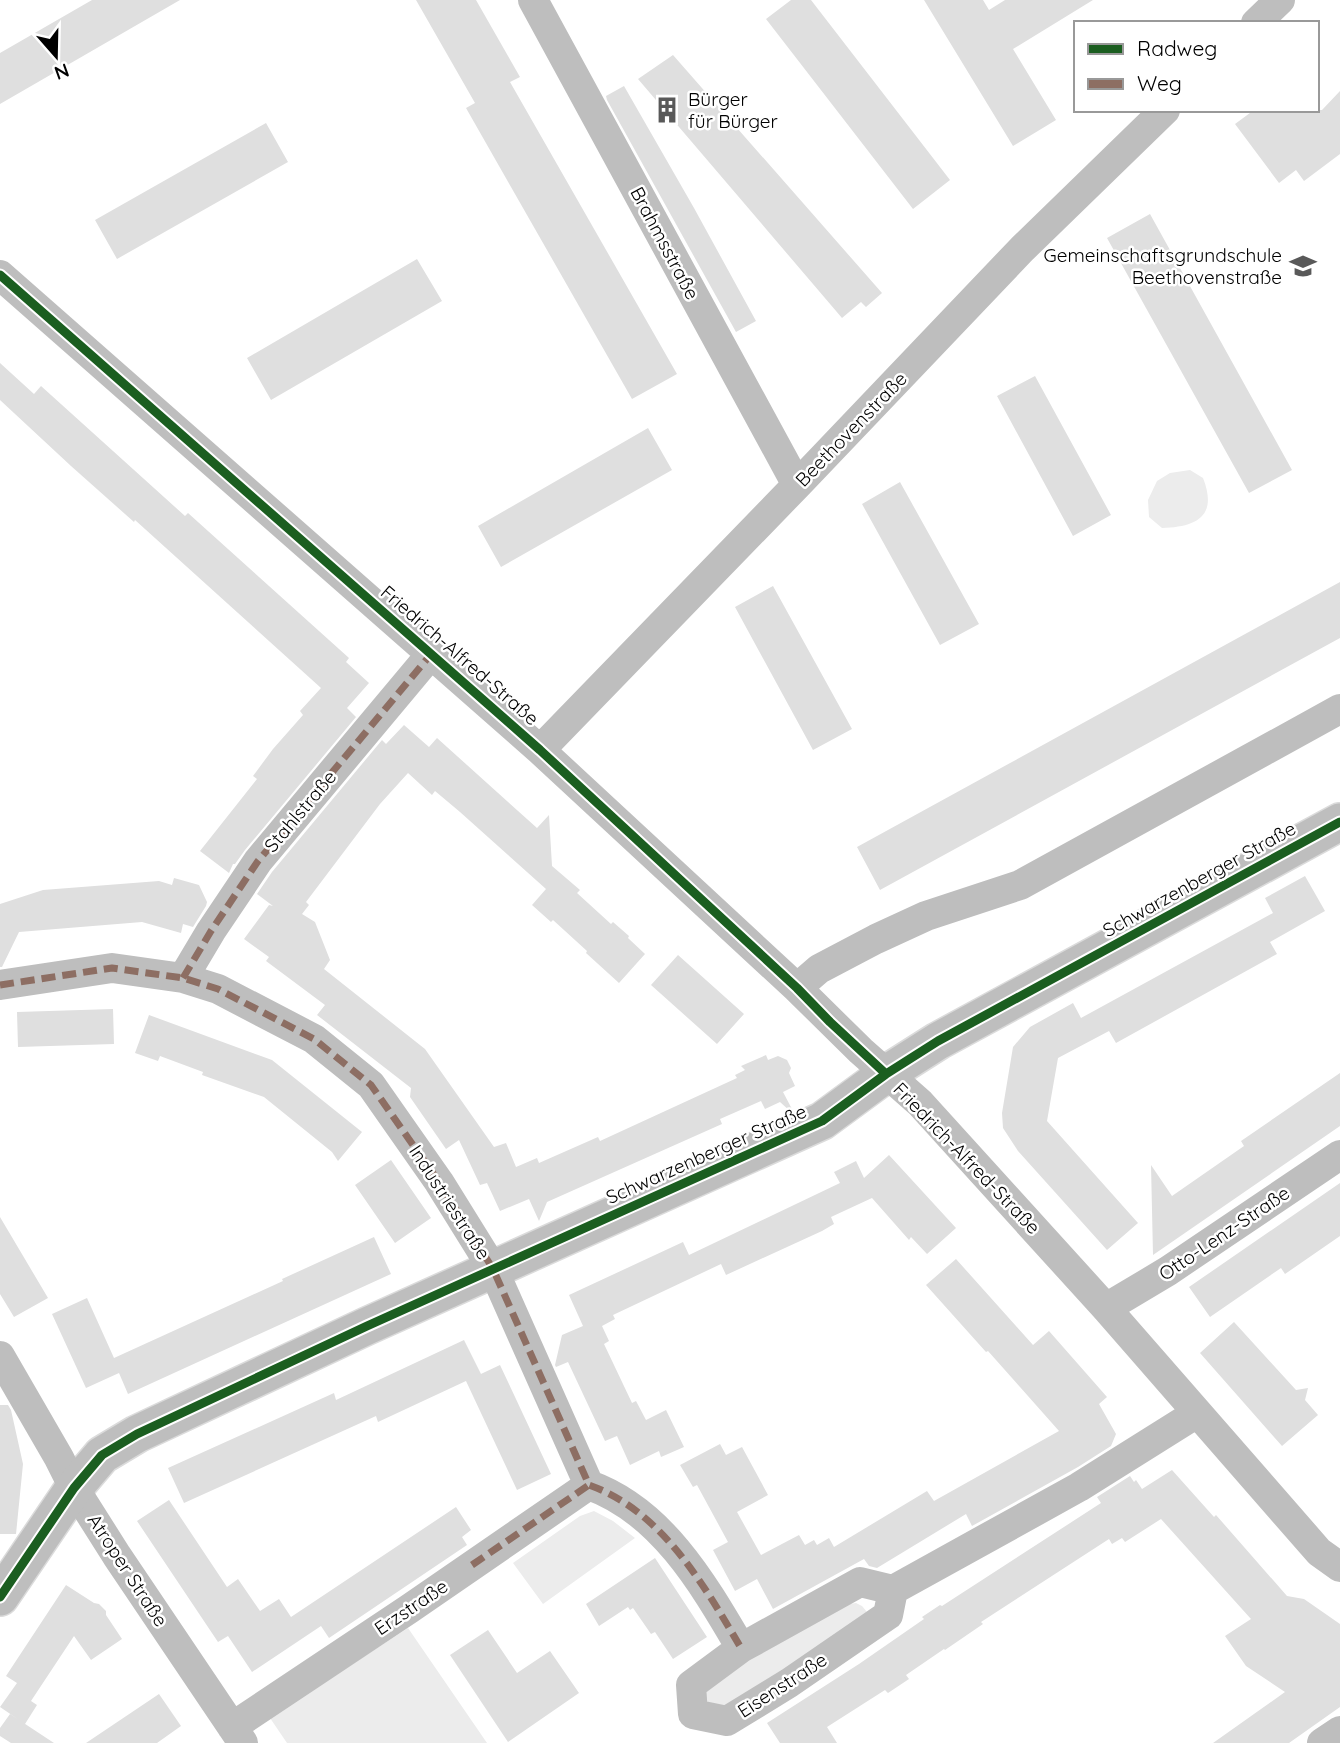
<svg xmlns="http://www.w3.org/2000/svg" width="1340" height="1743" viewBox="0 0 1340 1743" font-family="Quicksand,sans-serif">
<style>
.green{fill:#ececec}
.building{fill:#dfdfdf}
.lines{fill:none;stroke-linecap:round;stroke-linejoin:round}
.major-casing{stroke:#dbdbdb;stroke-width:40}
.minor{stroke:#bebebe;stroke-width:30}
.major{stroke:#bebebe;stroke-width:37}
.quiet{stroke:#8d6e63;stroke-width:7;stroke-dasharray:14 7;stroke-linecap:butt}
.cycleway-casing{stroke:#fff;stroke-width:13}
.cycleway{stroke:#1b5e20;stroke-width:9}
.labels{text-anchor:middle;stroke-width:5;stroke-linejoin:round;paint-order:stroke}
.poi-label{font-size:19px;fill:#000;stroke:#fff;text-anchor:start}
.street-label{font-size:19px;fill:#000;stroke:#fff}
</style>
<rect width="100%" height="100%" fill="#fff"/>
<path class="green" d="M1190 470 1203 478C1218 516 1197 527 1162 528L1149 517 1148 500 1157 481 1170 473Z
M594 1511 613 1521 635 1538 543 1604 513 1563 580 1516Z
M856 1603 862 1606 867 1612 730 1708H708L704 1689 708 1684 785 1638 849 1604Z
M408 1628 487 1743H287L270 1718Z"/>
<path class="building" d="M92 0H180L0 104V53Z
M416 0H476L520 77 510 82 677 374 632 399 466 108 475 103Z
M791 0H811L950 180 913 209 766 19Z
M924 0H983L989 10 1005 0H1093L1013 49 1056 120 1013 146Z
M673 55 882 293 866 307 861 302 842 318 638 79Z
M624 86 694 208 756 321 736 332 607 100 606 96Z
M1340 91V154L1304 181 1296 170 1279 183 1235 124 1254 110H1322Z
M266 123 288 162 117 259 95 220Z
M1150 214 1292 470 1249 493 1107 238Z
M417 259 442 301 271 400 247 358Z
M0 363 34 394 41 386 185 516 188 513 349 658 346 662 369 683 347 708 356 717 245 850 235 864H233L229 873 200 851 257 779 253 776 273 749 303 715 300 711 321 688 135 520 134 522 71 466 0 400Z
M1035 376 1111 515 1073 536 997 396Z
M648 428 672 470 501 567 478 526Z
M900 482 979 624 940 645 862 504Z
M1340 582V638L880 890 857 847Z
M773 586 852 729 813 750 735 607Z
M404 725 429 747 437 738 537 828 549 815 552 866 580 890 577 893 611 924 613 922 629 936 628 938 645 954 619 983 586 953 587 951 553 920 551 922 532 905 546 889 460 812 435 791 432 795 408 773 380 804 306 902 309 905 302 914 315 922 330 960 324 969 425 1049 494 1147 506 1143 516 1167 537 1158 539 1163 598 1137 600 1141 737 1078 735 1075 745 1070 741 1066 766 1055 768 1060 778 1056 787 1060 791 1068 789 1073 795 1086 783 1092 793 1111 791 1112 780 1102 765 1109 761 1101 720 1119 722 1124 547 1202 539 1221 529 1199 500 1211 487 1183 480 1185 459 1140 446 1149 410 1097 411 1088 317 1015 325 1005 266 961 269 957 244 939 269 905 273 906 257 894 272 872 382 740 386 744Z
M1305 876 1325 911 1270 942 1277 954 1116 1043 1109 1031 1058 1058 1047 1121 1138 1223 1107 1250 1018 1151 1003 1128 1002 1113 1013 1047 1030 1027 1073 1003 1081 1018 1273 913 1265 898Z
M174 878 199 885 207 902 206 906 193 927 183 924 181 933 142 922 19 932 2 967H0V904L43 890 159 881 172 885Z
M678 955 744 1014 717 1044 651 985Z
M113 1009 114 1044 18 1047 17 1012Z
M149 1015 272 1060 362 1132 338 1161 332 1152 264 1097 202 1075 203 1072 160 1056 158 1061 135 1053Z
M1340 1073V1126L1153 1255 1151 1165 1172 1196 1244 1146 1241 1141Z
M889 1155 956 1228 927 1254 911 1237 909 1240 872 1198 831 1217 834 1224 822 1231 726 1275 721 1264 613 1315 615 1319 602 1326 609 1341 604 1344 632 1403 636 1401 646 1420 666 1410 684 1447 661 1457 659 1451 630 1465 617 1436 605 1441 568 1362 556 1367 555 1365 562 1335 583 1326 569 1295 683 1242 689 1255 840 1183 834 1172 856 1161 864 1178Z
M391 1160 431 1218 395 1243 355 1185Z
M1340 1183V1236L1285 1274 1281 1268 1210 1317 1189 1287Z
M0 1217 48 1298 14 1317 0 1294Z
M374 1237 391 1274 128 1394 119 1373 86 1388 52 1314 87 1298 114 1358 283 1281 282 1279Z
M956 1259 1033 1345 1049 1331 1107 1397 1099 1404 1116 1434 1111 1446 1078 1467 972 1526 966 1514 877 1568 869 1566 864 1559 773 1609 757 1579 735 1591 713 1550 728 1542 697 1485 693 1487 680 1465 720 1444 726 1455 742 1447 768 1495 737 1512 761 1555 799 1535 805 1545 814 1540 817 1545 829 1538 834 1547 927 1491 934 1501 1059 1431 988 1351 986 1352 926 1285Z
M1234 1322 1296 1390 1308 1388 1305 1400 1318 1415 1282 1446 1200 1353Z
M464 1340 481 1374 378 1422 376 1416 184 1503 168 1468 334 1393 336 1400Z
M500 1365 551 1474 517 1490 466 1381Z
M0 1405H8L11 1410 23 1464 16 1534H0Z
M1172 1470 1214 1517 1216 1515 1287 1596 1304 1599 1340 1624V1707L1289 1743H1213L1285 1692 1246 1666 1225 1636 1251 1619 1161 1519 1125 1542 1122 1538 1112 1544 1109 1539 981 1622 983 1624 945 1650 944 1649 906 1675 909 1679 888 1693 885 1690 827 1727 837 1743H780L767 1723 859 1664 924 1619 922 1617 940 1605 942 1606 1101 1503 1097 1497 1130 1476 1134 1482 1136 1480 1142 1489Z
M169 1500 227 1587 238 1579 260 1611 279 1599 291 1617 456 1507 471 1530 462 1537 467 1545 329 1638 321 1626 252 1672 228 1636 218 1642 137 1521Z
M655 1558 707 1637 673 1659 655 1632 651 1634 633 1608 630 1610 628 1607 599 1626 586 1604Z
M66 1585 94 1603 99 1604 106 1611V1615L122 1639 91 1660 74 1636 31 1701 37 1705 25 1724 0 1707 17 1683 6 1676Z
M488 1630 517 1673 550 1651 579 1693 508 1742 450 1655Z
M159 1694 181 1726 157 1743H86Z
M10 1714 54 1743H11L0 1736V1728Z"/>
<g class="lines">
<g class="major-casing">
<path id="major" d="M0 1597 74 1488 102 1455 137 1434 367 1326 822 1121 886 1074 938 1041 1340 822"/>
</g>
<path class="minor" d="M533 0 797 485
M1256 23 1280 0
M0 275 540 750 797 988 861 1051 920 1103 1106 1308 1319 1552 1340 1567
M540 750 797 485 1022 249 1165 110
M183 978 211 931 258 861 432 653
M0 985 112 968 183 978 218 989 314 1039 371 1085 439 1182 493 1269 589 1485C662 1511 704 1585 741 1648
M797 988 819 969 876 939 926 916 1020 885 1340 709
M1106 1308 1168 1271 1340 1155
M0 1356 59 1458 74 1488 117 1556 243 1743
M893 1590 888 1615 789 1683 727 1721 693 1714 691 1685 741 1648 860 1582 893 1590 1079 1487 1197 1413
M232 1727 409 1609 589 1485
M1322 1743 1340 1731"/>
<use href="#major" class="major"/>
<path class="quiet" d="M183 978 211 931 258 861 432 653
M0 985 112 968 183 978 218 989 314 1039 371 1085 439 1182 493 1269 589 1485C662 1511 704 1585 741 1648
M472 1565 589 1485"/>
<g class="cycleway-casing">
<path id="cycleway" d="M0 275 540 750 797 988 830 1022 886 1074
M0 1597 74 1488 102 1455 137 1434 367 1326 822 1121 886 1074 938 1041 1340 822"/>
</g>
<use href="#cycleway" class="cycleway"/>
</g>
<defs>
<g id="building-bare" transform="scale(2.1)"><path d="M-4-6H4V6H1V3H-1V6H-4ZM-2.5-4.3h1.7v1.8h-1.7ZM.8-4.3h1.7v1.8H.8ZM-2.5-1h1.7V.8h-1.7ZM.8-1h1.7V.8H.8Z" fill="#595959" stroke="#fff" stroke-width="2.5" paint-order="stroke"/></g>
<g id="school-bare" transform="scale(2.1)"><path d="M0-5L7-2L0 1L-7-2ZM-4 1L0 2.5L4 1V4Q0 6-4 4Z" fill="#595959" stroke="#fff" stroke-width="2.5" paint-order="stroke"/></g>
</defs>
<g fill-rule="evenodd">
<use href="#building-bare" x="667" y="110"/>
<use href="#school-bare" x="1303" y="266"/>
</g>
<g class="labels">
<g class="poi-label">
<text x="688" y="106">Bürger<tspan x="688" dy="22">für Bürger</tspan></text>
<text x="1282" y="262" text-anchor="end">Gemeinschaftsgrundschule<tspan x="1282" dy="22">Beethovenstraße</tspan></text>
</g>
<g class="street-label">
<text transform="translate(665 243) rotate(62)" y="7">Brahmsstraße</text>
<text transform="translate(851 429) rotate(-46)" y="7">Beethovenstraße</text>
<text transform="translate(460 655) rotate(41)" y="7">Friedrich-Alfred-Straße</text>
<text transform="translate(300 811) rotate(-50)" y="7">Stahlstraße</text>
<text transform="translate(1199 879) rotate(-29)" y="7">Schwarzenberger Straße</text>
<text transform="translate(706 1154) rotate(-24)" y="7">Schwarzenberger Straße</text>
<text transform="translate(967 1158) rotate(46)" y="7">Friedrich-Alfred-Straße</text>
<text transform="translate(450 1202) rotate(57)" y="7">Industriestraße</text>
<text transform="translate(1224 1233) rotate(-34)" y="7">Otto-Lenz-Straße</text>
<text transform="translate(128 1570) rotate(57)" y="7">Atroper Straße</text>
<text transform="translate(411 1607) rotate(-34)" y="7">Erzstraße</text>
<text transform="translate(782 1685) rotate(-33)" y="7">Eisenstraße</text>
</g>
</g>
<rect x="1074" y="21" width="245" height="91" fill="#ffffff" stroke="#999999" stroke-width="2"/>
<rect x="1088" y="44" width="35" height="10" fill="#1b5e20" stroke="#999999" stroke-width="2"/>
<text x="1137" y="56" font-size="21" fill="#000000">Radweg</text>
<rect x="1088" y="79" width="35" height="10" fill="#8d6e63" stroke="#999999" stroke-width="2"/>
<text x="1137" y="91" font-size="21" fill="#000000">Weg</text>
<g transform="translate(56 56) rotate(160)" stroke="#ffffff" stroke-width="5" paint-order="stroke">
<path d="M0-5L12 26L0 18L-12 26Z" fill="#000000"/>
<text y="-10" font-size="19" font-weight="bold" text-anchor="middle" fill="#000000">N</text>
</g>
</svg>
